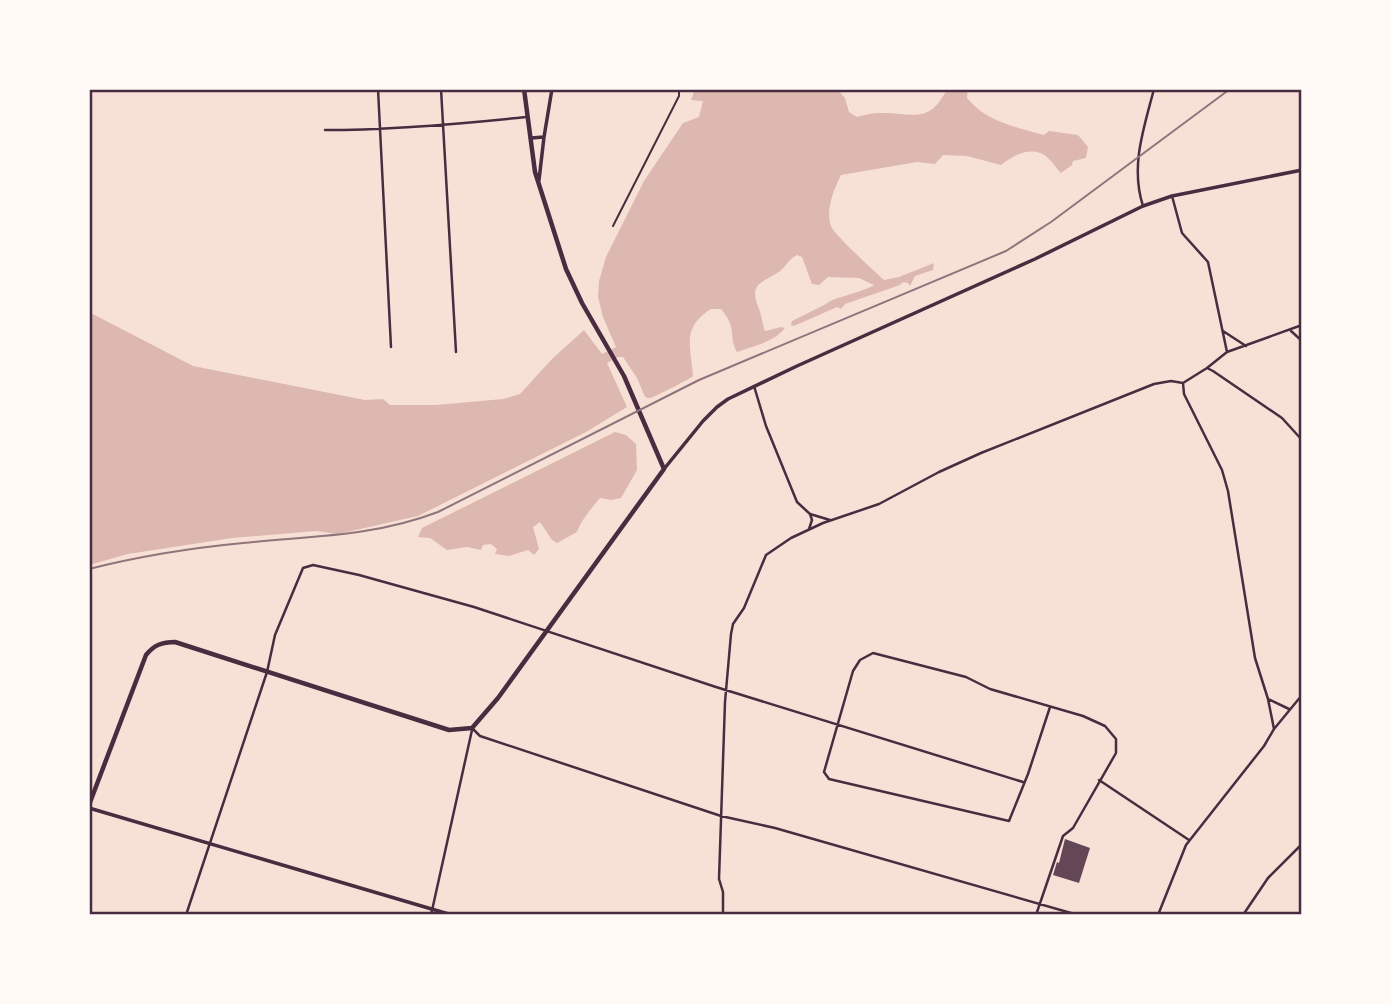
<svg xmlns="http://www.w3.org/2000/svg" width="1391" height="1004" viewBox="0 0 1391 1004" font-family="Montserrat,sans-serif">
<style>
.water{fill:#dcb8b0}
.building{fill:#644757}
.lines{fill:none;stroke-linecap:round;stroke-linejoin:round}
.service{stroke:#4a2c40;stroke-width:2}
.minor{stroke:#4a2c40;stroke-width:2.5}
.tertiary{stroke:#4a2c40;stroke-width:3.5}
.secondary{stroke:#4a2c40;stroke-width:4.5}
.rail{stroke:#8f747c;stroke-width:2}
.neatline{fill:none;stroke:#4a2c40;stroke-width:2.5}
</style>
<rect width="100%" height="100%" fill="#f7e1d7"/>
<path class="water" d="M695 89H837L845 98 849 112 857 117C864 115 872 113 880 113 911 112 929 126 947 89H968L967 98C986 122 1016 127 1044 135L1049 131 1078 135 1088 147 1086 158 1073 161 1072 165 1061 173C1057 169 1053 163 1049 159 1035 144 1014 154 1001 165L967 156 943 155 935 164 917 162 841 175C834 189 824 213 832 228 838 238 874 271 884 280L899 277 934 263 933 270 915 276 910 286 908 283 903 282 900 285 845 304 841 309 837 307 794 326 791 325 792 321 826 304C833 297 862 293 874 285L859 278 828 277 819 285 812 284 802 257 797 255C788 259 787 266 780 271 762 284 748 282 759 309 762 316 762 324 765 331L781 327 785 328C774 342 754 346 737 352 728 337 738 329 721 309H711C681 328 691 346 693 376 692 378 654 397 651 398 649 398 647 398 645 397L637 378 623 357H618L607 363 627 407 586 432 418 516 338 534 316 531 232 538 128 554 89 565V312L193 366 365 400 383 399 390 405H436L503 399 520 394 552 359 584 330 602 354 616 347 603 317 598 297 599 281 606 257 644 181 683 123 699 117 703 101 691 100Z
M615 432 626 435 636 444 637 470 621 498 611 500 600 498C592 508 581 520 577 532L557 543 552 540 540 522 533 527 539 549 534 555 528 550 509 556 495 554 497 549 491 544 483 545 481 550 467 547 447 550 430 538 418 537 422 528Z"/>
<path class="building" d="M1065 839 1090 848 1079 883 1053 875 1057 862 1059 863Z"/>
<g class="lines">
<path class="service" d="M613 226 679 96V89"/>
<path class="minor" d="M378 89 391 347
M441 89 456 352
M325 130C393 130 459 124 526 117
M1172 196 1182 233 1208 262 1227 352
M1143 206C1130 166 1144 128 1154 89
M1223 331 1246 346
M1291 331 1302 341
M1207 368 1227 352 1302 325
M1183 383 1207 368 1213 371 1282 418 1302 440
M754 386 766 426 797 502 810 514 812 520 809 529
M810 514 830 520
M1268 699 1289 709
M472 728 480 736 721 816 775 828 1078 915
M1099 780 1189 840
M186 915 267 672 275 635 303 568 313 565 359 575 474 607 716 687 1023 782
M431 915 472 730
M723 915V892L719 879 725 702 731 634 733 624 744 608 766 555 791 538 823 523 879 504 939 472 981 453 1154 384 1171 381 1183 383 1184 394 1222 470 1228 491 1255 658 1268 699 1274 729
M1036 915 1063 836 1073 828 1116 753V739L1105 726 1083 716 990 689 966 677 873 653 860 660 853 671 824 772 829 779 1009 821 1028 774 1050 707
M1158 915 1186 845 1264 746 1274 729 1302 695
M1243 915 1268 878 1302 844"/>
<path class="tertiary" d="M531 138 544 137 552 89
M539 180 544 137
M664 469 703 421 717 407 728 399 797 366 1035 259 1143 206 1172 196 1302 170
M89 808 452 915"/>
<path class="secondary" d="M89 805 146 655C154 645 162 642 175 642L449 730 472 728 498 698 664 469 624 376 582 303 566 269 535 172 524 89"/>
<path class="rail" d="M89 569C140 556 191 548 243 543 311 536 372 537 438 512L699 380 1006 251 1051 222 1230 89"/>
</g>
<rect width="1391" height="1004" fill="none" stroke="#fffaf5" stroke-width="182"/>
<rect x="91" y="91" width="1209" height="822" class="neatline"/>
</svg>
